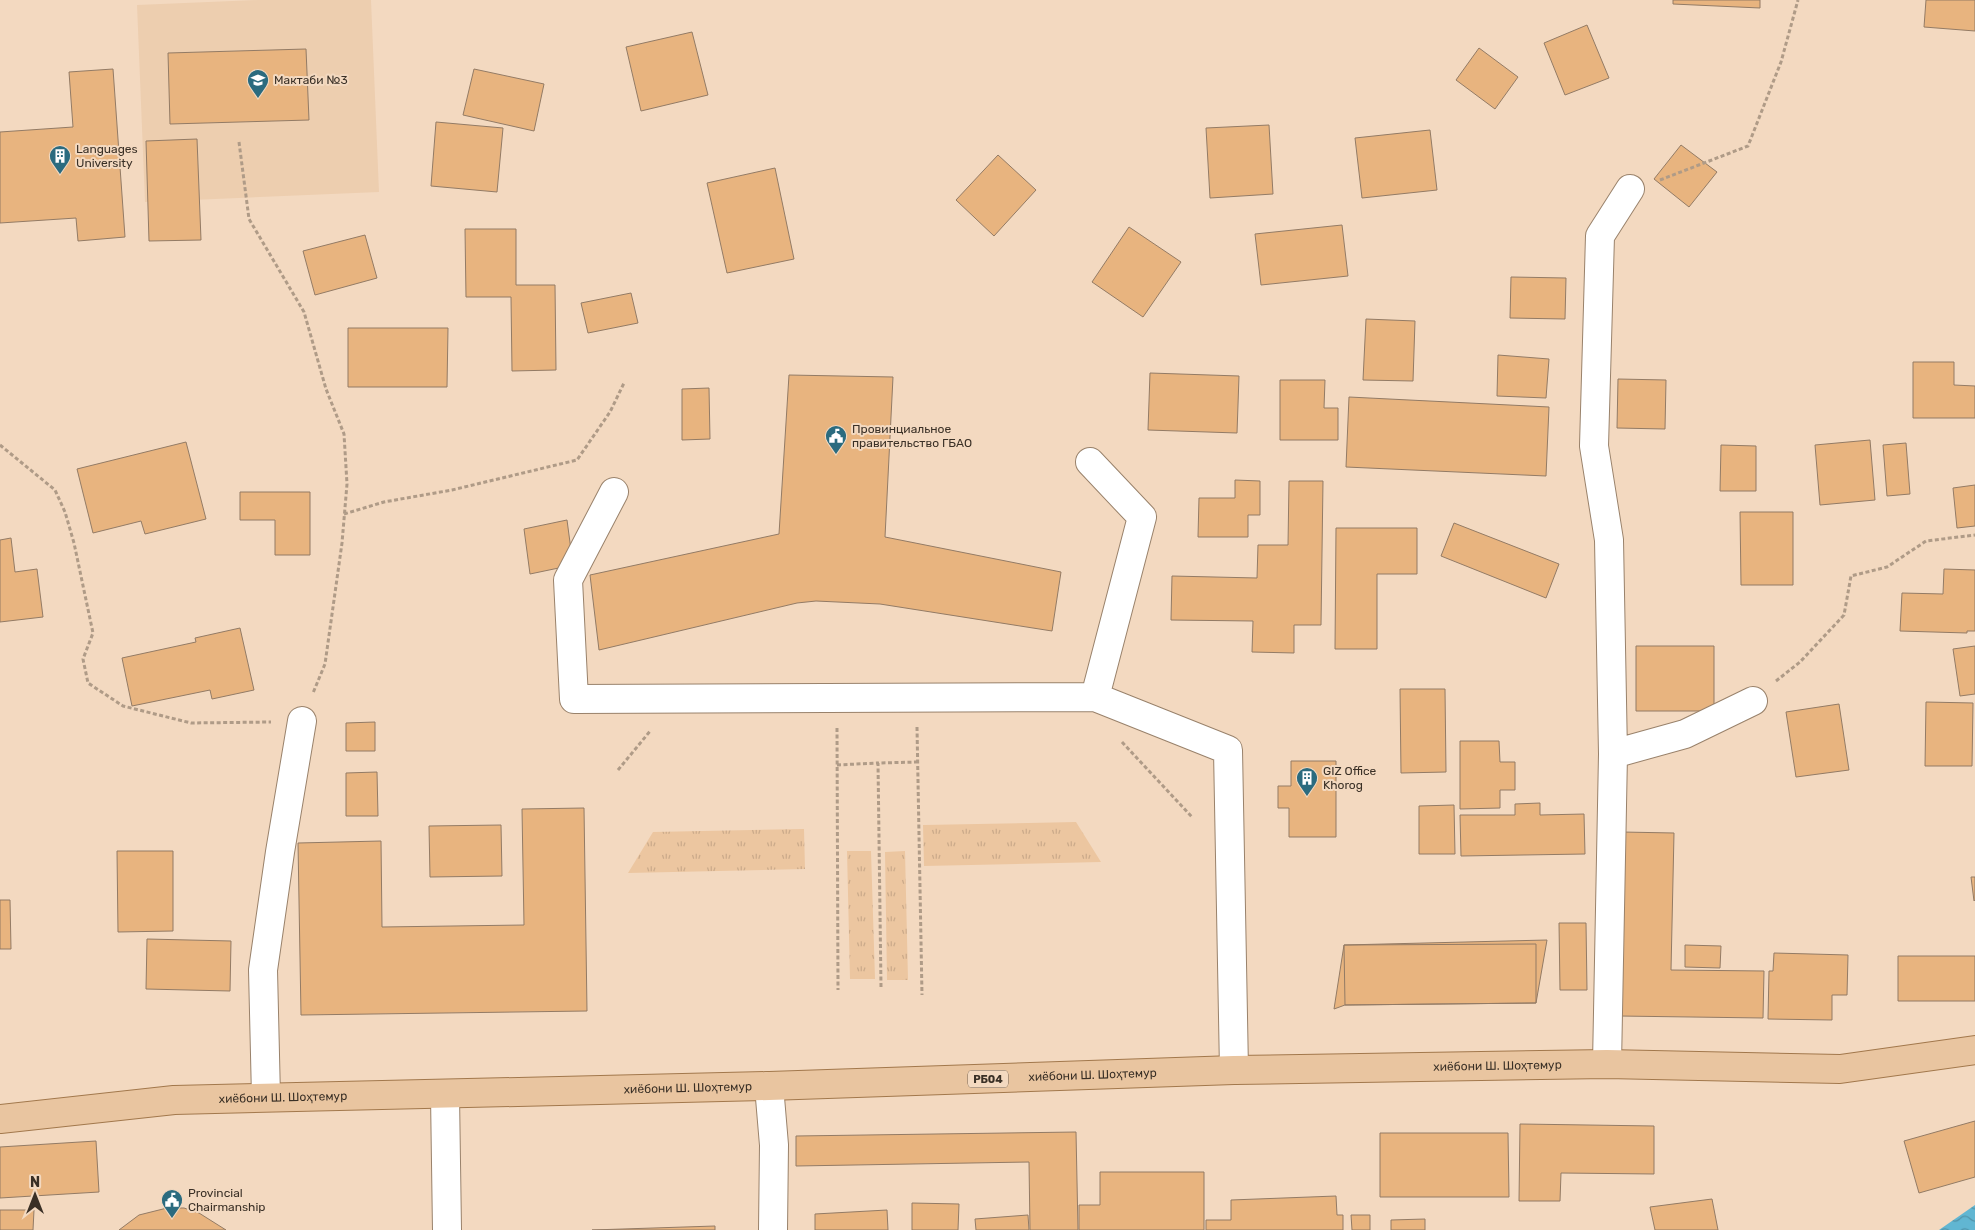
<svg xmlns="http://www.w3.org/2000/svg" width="1975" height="1230" viewBox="0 0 1975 1230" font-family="Rubik,sans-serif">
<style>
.built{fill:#edceaf}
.grass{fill:url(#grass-tufts)}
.water{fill:url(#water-waves)}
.building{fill:#e8b47f;stroke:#937b65}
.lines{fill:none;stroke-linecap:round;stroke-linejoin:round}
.minor-casing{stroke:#99826b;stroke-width:30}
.major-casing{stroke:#a2784c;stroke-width:30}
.path{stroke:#af9b87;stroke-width:3;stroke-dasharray:4 2.5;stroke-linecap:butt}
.minor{stroke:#fff;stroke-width:28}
.major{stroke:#e9c5a0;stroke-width:28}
.labels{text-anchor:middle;stroke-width:4;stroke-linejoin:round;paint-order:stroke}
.shield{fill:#f3d9c0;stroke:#726354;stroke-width:1}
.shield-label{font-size:11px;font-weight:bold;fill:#3a3026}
.poi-label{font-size:12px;fill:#3a3026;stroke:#f3d9c0;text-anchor:start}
.street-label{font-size:12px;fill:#3a3026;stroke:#f3d9c0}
</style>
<defs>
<pattern id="grass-tufts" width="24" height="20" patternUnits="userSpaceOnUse" patternTransform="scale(1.25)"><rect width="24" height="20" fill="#ecc6a0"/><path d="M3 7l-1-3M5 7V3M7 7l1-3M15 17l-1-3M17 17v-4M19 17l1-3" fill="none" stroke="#cbaa8a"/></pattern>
<pattern id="water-waves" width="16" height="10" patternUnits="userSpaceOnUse" patternTransform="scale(1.25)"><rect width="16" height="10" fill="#61b6d2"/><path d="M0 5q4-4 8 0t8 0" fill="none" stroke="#5194aa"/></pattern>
</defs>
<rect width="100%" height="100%" fill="#f3d9c0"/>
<path class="built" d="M258 0H371L379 192 145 202 137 5Z"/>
<path class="grass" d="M1076 822 1101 862 924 866 923 825Z
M804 829 805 869 628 873 653 832Z
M847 851H871L875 979H850Z
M905 851 908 980H887L885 852Z"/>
<path class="water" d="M1975 1205V1230H1939Z"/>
<path class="building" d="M1673 0H1760V8L1673 4Z
M1926 0H1975V31L1924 27Z
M1587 25 1609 78 1565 95 1544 43Z
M692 32 708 95 641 111 626 47Z
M1479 48 1518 77 1495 109 1456 80Z
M306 49 309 120 170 124 168 53Z
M113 69 125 237 78 241 76 218 0 223V132L73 127 69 72Z
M474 69 544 84 534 131 463 115Z
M436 122 503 128 497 192 431 186Z
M1269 125 1273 194 1210 198 1206 128Z
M1430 130 1437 190 1362 198 1355 138Z
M197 139 201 240 149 241 146 141Z
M1681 145 1717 172 1689 207 1654 179Z
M998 155 1036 190 994 236 956 200Z
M775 168 794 259 727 273 707 183Z
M1342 225 1348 276 1261 285 1255 234Z
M1129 227 1181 262 1143 317 1092 282Z
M465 229H516V285H555L556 370 512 371 511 297H466Z
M365 235 377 278 315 295 303 251Z
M1511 277 1566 278 1565 319 1510 318Z
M631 293 638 323 588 333 581 303Z
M1366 319 1415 321 1413 381 1363 380Z
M348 328H448L447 387H348Z
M1498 355 1549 359 1546 398 1497 396Z
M1913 362H1954V385L1975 386V418H1913Z
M1150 373 1239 376 1237 433 1148 430Z
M789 375 893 377 885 537 1061 572 1052 631 880 604 816 601 797 603 599 650 590 575 779 534Z
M1618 379 1666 380 1665 429 1617 428Z
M1280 380H1325L1324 408H1338V440H1280Z
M709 388 710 439 682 440V389Z
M1349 397 1549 407 1546 476 1346 467Z
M1870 440 1875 500 1820 505 1815 445Z
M186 442 206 519 145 534 141 521 93 533 77 469Z
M1906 443 1910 494 1887 496 1883 445Z
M1721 445 1756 446V491H1720Z
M1235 480 1260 481V515H1248V537H1198L1199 498H1235Z
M1289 481H1323L1321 625H1294V653L1252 652 1253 621 1171 620 1172 576 1257 578 1258 545H1288Z
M1975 485V526L1957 528 1953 488Z
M240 492H310V555H275V520H240Z
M1740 512H1793V585H1741Z
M567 520 573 565 530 574 524 529Z
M1454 523 1559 564 1546 598 1441 556Z
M1336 528H1417V574H1377V649H1335Z
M11 538 15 572 37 569 43 617 0 622V540Z
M1944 569 1975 570V631H1967V633L1900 631 1902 593 1943 594Z
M240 628 254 690 212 699 210 690 132 706 122 658 196 642 195 638Z
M1636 646H1714V711H1636Z
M1975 646V694L1960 696 1953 649Z
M1400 689H1445L1446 772 1401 773Z
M1926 702 1973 703 1972 766H1925Z
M1839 704 1849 770 1796 777 1786 712Z
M375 722V751H346V723Z
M1460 741H1499L1500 762H1515V790H1500V808L1460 809Z
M1291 761H1336V837H1289V808H1278V786H1291Z
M377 772 378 816H346V773Z
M1540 803V815L1584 814 1585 854 1461 856 1460 815H1515V804Z
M1454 805 1455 854H1419V806Z
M584 808 587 1011 301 1015 298 843 381 841 382 927 524 925 522 809Z
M501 825 502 876 430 877 429 826Z
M1622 832 1674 833 1671 970 1764 971 1763 1018 1619 1016Z
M117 851H173V931L118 932Z
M1971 877H1975V900L1974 901Z
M0 900H10L11 949H0Z
M1559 923H1586L1587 990H1560Z
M147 939 231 941 230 991 146 989Z
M1547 940 1536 1003 1345 1005 1334 1009 1344 945Z
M1536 944V1003L1345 1005 1344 945Z
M1685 945 1721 946 1720 968 1685 967Z
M1774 953 1848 955 1847 995H1832V1020L1768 1019 1769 971H1773Z
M1898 956H1975V1001H1898Z
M1975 1121V1177L1919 1193 1904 1141Z
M1520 1124 1654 1126V1174L1561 1173 1560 1201H1519Z
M1076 1132 1078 1230H1030L1029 1162 796 1166V1136Z
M1380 1133H1508L1509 1197H1380Z
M96 1141 99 1192 0 1198V1147Z
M1100 1172H1204V1230H1079V1205H1100Z
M1336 1196 1337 1215H1343V1230H1206V1220H1231V1200Z
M1712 1199 1718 1230H1655L1650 1207Z
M912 1203 959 1204 958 1230H912Z
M167 1208H184L199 1213 226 1230H119L139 1215Z
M0 1210H34L33 1230H0Z
M887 1210 888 1230H815V1214Z
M1028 1215 1029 1230H976L975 1219Z
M1351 1215H1370V1230H1352Z
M1425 1219V1230H1391V1220Z
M715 1226V1230H592Z"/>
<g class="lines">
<g class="minor-casing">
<path id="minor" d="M1090 462 1142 517 1095 697 1228 750 1234 1070
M614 492 568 580 574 699 1095 697
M1613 754 1685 734 1753 701
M1607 1064 1613 754 1609 540 1594 446 1600 236 1630 189
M769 1086 774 1145 773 1230
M445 1095 447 1230
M266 1097 263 970 280 852 302 721"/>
</g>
<g class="major-casing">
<g id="major">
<path id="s1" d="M0 1119 174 1100 769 1086 1234 1070 1607 1064 1840 1069 1975 1050"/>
</g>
</g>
<path class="path" d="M239 142 249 219 304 312 326 389 344 434 347 484 342 543 325 664 313 693
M1660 180 1748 146 1781 62 1798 0
M0 445 55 490 65 512 74 543 93 633 83 659 88 683 123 706 191 723 271 722
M344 514 384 502 452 490 577 460 610 412 624 383
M1776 681 1800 662 1844 615 1851 576 1887 567 1926 541 1975 535
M917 727 922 995
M837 728 838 990
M1122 742 1192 817
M837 765 878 763
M618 770 651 730
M881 987 878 763 918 762"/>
<use href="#minor" class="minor"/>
<use href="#major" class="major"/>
</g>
<defs>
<g id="school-pin" transform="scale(1.125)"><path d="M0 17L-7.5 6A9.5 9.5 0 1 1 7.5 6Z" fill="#2b6b7f" stroke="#f3d9c0"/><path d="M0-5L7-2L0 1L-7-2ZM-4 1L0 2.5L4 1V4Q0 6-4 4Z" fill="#fff"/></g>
<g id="building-pin" transform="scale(1.125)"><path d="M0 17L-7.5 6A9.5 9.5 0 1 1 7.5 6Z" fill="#2b6b7f" stroke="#f3d9c0"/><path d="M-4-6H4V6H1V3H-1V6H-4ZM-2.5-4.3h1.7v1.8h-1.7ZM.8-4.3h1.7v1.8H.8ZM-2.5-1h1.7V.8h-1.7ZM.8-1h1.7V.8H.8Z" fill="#fff"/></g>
<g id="civic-pin" transform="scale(1.125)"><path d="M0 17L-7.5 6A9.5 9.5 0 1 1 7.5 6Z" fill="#2b6b7f" stroke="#f3d9c0"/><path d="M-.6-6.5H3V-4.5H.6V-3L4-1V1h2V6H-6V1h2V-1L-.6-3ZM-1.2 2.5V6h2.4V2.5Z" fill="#fff"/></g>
</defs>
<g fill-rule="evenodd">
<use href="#school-pin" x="258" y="80"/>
<use href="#building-pin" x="60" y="156"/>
<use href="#civic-pin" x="836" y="436"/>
<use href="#building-pin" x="1307" y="778"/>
<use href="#civic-pin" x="172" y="1200"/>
</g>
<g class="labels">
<rect class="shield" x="968" y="1070.5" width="40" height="17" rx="4"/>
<g class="shield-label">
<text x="988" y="1083">РБ04</text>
</g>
<g class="poi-label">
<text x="274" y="84">Мактаби №3</text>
<text x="76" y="153">Languages<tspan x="76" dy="14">University</tspan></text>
<text x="852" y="433">Провинциальное<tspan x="852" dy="14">правительство ГБАО</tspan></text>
<text x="1323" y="775">GIZ Office<tspan x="1323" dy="14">Khorog</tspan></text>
<text x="188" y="1197">Provincial<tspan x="188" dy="14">Chairmanship</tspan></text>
</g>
<g class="street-label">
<text dy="4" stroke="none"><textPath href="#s1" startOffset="1499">хиёбони Ш. Шоҳтемур</textPath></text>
<text dy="4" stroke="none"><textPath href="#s1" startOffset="1094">хиёбони Ш. Шоҳтемур</textPath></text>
<text dy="4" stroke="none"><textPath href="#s1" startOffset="689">хиёбони Ш. Шоҳтемур</textPath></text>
<text dy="4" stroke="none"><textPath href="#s1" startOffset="284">хиёбони Ш. Шоҳтемур</textPath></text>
</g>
</g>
<g transform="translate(35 1195)" stroke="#f3d9c0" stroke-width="4" paint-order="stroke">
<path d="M0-4L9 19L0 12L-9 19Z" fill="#3a3026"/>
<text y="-8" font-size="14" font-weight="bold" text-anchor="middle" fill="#3a3026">N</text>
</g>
</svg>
